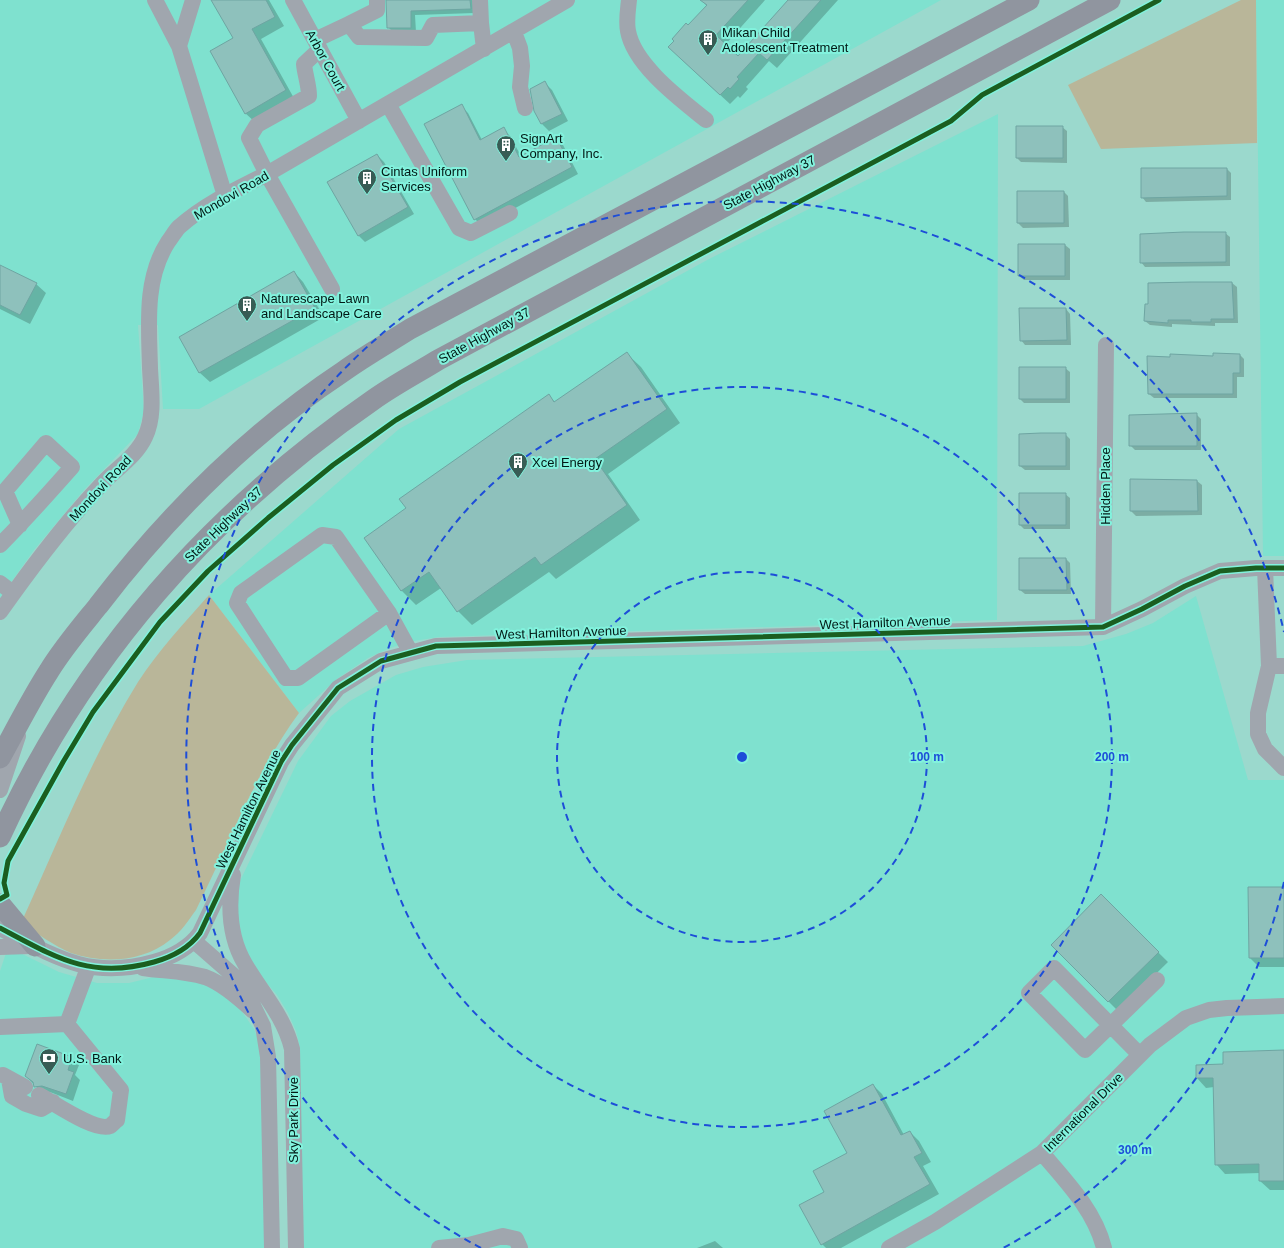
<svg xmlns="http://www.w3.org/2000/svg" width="1284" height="1248" viewBox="0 0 1284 1248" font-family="Arial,sans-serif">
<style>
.built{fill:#7fe1cf}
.green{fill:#b9b699}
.shadow{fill:#0003}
.building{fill:#8ec1bc;stroke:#6ea5a2}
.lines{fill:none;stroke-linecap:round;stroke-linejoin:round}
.minor{stroke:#a0a6ae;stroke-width:16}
.major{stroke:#90959f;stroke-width:21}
.cycleway-casing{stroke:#82f2dd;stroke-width:8}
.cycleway{stroke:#1b5e20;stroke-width:5}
.ring{fill:none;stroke:#1d4ed8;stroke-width:2;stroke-dasharray:7 5}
.labels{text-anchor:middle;stroke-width:4;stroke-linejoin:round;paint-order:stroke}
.poi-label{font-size:13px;fill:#021915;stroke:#82f2dd;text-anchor:start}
.street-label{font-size:13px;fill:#021915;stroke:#82f2dd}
.centre{fill:#1d4ed8;stroke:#82f2dd;stroke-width:2}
.ring-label{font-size:12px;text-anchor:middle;font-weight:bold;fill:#1d4ed8;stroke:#82f2dd;stroke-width:4;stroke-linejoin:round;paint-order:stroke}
</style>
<rect width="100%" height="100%" fill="#9bd9cd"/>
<path class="built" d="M0 0H941L199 409H163L158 325H138L144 411 138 434 84 490 34 550 0 598Z
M1256 0H1284V556H1263Z
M998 114 997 620 439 637 414 641 390 648 368 658 337 679 299 713 209 595 399 429 709 259Z
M1196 596 1248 780H1284V1248H302L300 1048 296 1031 288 1013 277 995 253 967 236 927 239 883 298 761 331 716 350 701 396 675 423 667 467 660 1083 646 1126 634 1153 623Z
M8 947 59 972 97 983H129L162 975 188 977 217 989 238 1006 254 1029 261 1047 265 1248H0V971Z"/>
<path class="green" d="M1241 0H1256L1257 143 1101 149 1068 85Z
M209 595 299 713C255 773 229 844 196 910 188 921 181 932 170 940 143 962 103 964 71 953 54 946 37 933 21 923 58 842 91 758 138 682 158 651 185 622 209 595Z"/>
<path class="shadow" d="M212 0H269L284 26 261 39 295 100 255 122 245 113 234 39Z
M387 0H474L475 13 415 15 416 32H393L388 27Z
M701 0H765L725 45 738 57 789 0H838L777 68 769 61 746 87 748 89 740 98 738 96 730 104 679 57 688 27 707 6Z
M545 83 552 90 568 121 549 131 542 124 535 110Z
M461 106 468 113 482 140 503 129 510 136 521 156 556 138 563 145 578 174 482 226 475 219Z
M1062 127 1067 131V163L1021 162 1017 158Z
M377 155 384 162 414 214 365 242 358 235Z
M1227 169 1231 173V200L1146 202 1142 197Z
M1018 192H1064L1068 196 1069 227 1023 228 1018 223Z
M1225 233 1230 237V266L1145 267 1141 262Z
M1019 245H1065L1070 249V280H1024L1019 276Z
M0 266 36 284 46 293 30 324 0 309Z
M294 272 303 282 324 317 210 382 200 373 180 337Z
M1232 283 1237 287 1238 323H1215V326L1172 324V327L1150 325 1145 321 1149 305V284Z
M1066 309 1070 314 1071 345H1025L1021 340Z
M626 353 641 367 680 423 608 474 640 520 556 579 549 572 472 625 458 611 441 588 416 605 402 591 365 538 407 509 548 395 556 403Z
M1240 355 1244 359V377H1237V398H1154L1149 394 1214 357Z
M1065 368 1070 372V403H1024L1020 399Z
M1196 414 1201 419V450H1135L1130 445Z
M1065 434 1070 439V470H1025L1020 466Z
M1131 480 1197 481 1202 485V515L1136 516 1131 511Z
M1065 494 1070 498V529H1024L1020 525Z
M1066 559 1070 563 1071 594H1025L1020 590Z
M1284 888V967H1259L1250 958Z
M1101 896 1168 962 1118 1011 1052 945Z
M37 1045 72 1058 79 1065 75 1075 80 1080 73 1101 50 1092 42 1093 26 1076Z
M1284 1051V1190H1270L1260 1181V1173L1225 1174 1216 1164 1214 1087 1206 1088 1197 1078 1224 1065Z
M873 1085 882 1094 904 1135 910 1132 919 1141 931 1162 923 1166 939 1194 841 1248H826L822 1244 825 1192 849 1153Z
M715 1241 723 1248H697Z"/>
<path class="building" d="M211 0H266L275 17 252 29 286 90 245 114 210 51 233 38Z
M386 0H470L471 9 411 11V28H387Z
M700 0H748L716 35 738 56 788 0H821L767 60 759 53 737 77 739 79 730 89 728 87 720 95 668 47 674 41 672 39 686 23 688 25 707 5Z
M545 81 562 114 541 124 534 111 530 89Z
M462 104 480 140 504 127 519 157 556 137 572 167 474 220 424 124Z
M1016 126H1063V158H1016Z
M377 154 408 207 358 236 327 182Z
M1141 168H1227V196L1141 198Z
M1017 191H1064V223H1017Z
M1184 232H1226V262L1140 263V234Z
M1018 244H1065V276H1018Z
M0 265 37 283 20 315 0 305Z
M294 271 315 308 199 373 179 337Z
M1191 282H1232L1234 319H1211V322H1191V320H1168V323L1144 321 1145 304H1148V283Z
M1019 308H1066L1067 340 1020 341Z
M627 352 667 409 595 459 627 505 541 565 535 557 457 612 429 572 401 591 364 538 406 508 399 499 549 394 554 402Z
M1213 353 1240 354V373H1233V394H1148L1147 356 1170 357V354L1213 356Z
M1019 367H1066V399H1019Z
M1197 413V446H1129V415Z
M1041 433H1066V466H1019V434Z
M1130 479 1197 480 1198 511H1130Z
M1019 493H1066V525H1019Z
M1019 558H1066L1067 590H1019Z
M1248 887H1284V958H1249Z
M1101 894 1159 952 1108 1002 1051 945Z
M37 1044 72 1057 68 1070 74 1072 66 1094 42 1086 34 1087 33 1082 25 1076Z
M1284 1050V1181H1259V1164L1215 1165 1213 1078H1196V1065L1223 1064V1052Z
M873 1084 901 1135 910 1131 922 1153 914 1157 930 1184 821 1245 799 1205 824 1192 813 1171 847 1153 824 1111Z"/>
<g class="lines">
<path class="minor" d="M155 0 179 46
M193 0 179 46 225 196
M293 0 359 121
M480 0 481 23 484 49
M629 0C628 10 626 21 628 31 634 65 680 99 706 120
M349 24 377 10V0
M514 32 520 48 522 66 520 87 525 108
M315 40 349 24 359 37 426 38 433 25 481 23
M320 49 304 64C305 75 309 85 309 96L257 125 249 138 267 174 332 289
M388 104 459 228 471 233 510 213
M0 545C25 520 49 493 72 467L46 443 5 491 20 525
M1265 568 1269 666 1258 713V734L1265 749 1284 768
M0 583 13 593
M0 612C31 568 63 525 100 486 114 470 136 457 145 437 155 417 151 390 150 368 149 326 144 279 168 242 172 237 175 231 179 227 205 204 237 189 267 174L567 0
M389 613 298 678H286L237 603 241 593 322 535 336 537 389 613 411 653
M1103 627 1106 345
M1269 666H1284
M0 790 18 736
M233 875C228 905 229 937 245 964 262 993 284 1016 292 1049L296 1248
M0 928C55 957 90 980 154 962 172 957 189 948 200 933L281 762 292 745 338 688 381 661 436 646 1103 627 1142 609 1185 586 1220 571 1256 568H1284
M194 941 242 983 251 988
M0 947 29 946
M143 968C163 971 185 971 205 977 222 983 239 998 253 1011
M242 983 263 1026 268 1057 272 1248
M0 1027 67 1024 88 968
M1140 1055 1054 968 1029 993 1085 1050 1157 980
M3 1075 25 1087
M9 1079 12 1096 26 1104 41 1109 53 1102
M39 1095C53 1102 95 1132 110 1126 112 1125 115 1121 117 1120L121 1090 67 1024
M1042 1153C1066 1181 1095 1211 1104 1248
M439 1248 469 1245 503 1236 516 1239 520 1248
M889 1248 935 1222 1042 1153 1150 1045 1186 1018 1209 1010 1227 1008 1284 1006"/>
<path class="major" d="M0 758C16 729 31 699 49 671 63 648 81 627 98 606 167 516 249 434 344 371 365 356 388 343 410 329L1029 0
M0 837C82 657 212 511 373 400 394 385 417 373 438 360L1110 0
M0 904 35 946"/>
<g class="cycleway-casing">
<path id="cycleway" d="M0 899 7 895 4 883 8 861 63 762 93 712 160 622 208 571 268 518 333 465 396 420 460 382 951 121 982 95 1159 0
M0 928C55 957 90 980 154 962 172 957 189 948 200 933L281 762 292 745 338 688 381 661 436 646 1103 627 1142 609 1185 586 1220 571 1256 568H1284"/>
</g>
<use href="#cycleway" class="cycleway"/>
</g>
<g class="ring">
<circle cx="742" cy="757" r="185"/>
<circle cx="742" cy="757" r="370"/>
<path d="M1284 882A556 556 0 0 1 1003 1248M481 1248A556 556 0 1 1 1284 632"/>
</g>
<defs>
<g id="building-pin" transform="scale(1)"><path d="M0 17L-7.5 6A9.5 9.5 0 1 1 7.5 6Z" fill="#385c55" stroke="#82f2dd"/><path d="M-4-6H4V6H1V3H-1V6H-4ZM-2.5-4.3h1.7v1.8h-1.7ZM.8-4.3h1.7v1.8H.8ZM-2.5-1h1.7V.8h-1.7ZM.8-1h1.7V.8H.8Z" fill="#fff"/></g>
<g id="bank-pin" transform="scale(1)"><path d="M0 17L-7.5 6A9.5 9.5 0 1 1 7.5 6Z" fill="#385c55" stroke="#82f2dd"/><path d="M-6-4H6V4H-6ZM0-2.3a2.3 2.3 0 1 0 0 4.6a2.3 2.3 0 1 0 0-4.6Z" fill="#fff"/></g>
</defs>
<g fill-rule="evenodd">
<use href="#building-pin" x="708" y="39"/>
<use href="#building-pin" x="506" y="145"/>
<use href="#building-pin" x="367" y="178"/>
<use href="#building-pin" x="247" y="305"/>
<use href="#building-pin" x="518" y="462"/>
<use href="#bank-pin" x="49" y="1058"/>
</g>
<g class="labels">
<g class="poi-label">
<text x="722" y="37">Mikan Child<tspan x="722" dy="15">Adolescent Treatment</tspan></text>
<text x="520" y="143">SignArt<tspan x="520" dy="15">Company, Inc.</tspan></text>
<text x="381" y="176">Cintas Uniform<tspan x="381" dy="15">Services</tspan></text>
<text x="261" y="303">Naturescape Lawn<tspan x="261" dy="15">and Landscape Care</tspan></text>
<text x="532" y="467">Xcel Energy</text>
<text x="63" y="1063">U.S. Bank</text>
</g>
<g class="street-label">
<text transform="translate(326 60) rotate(61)" y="5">Arbor Court</text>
<text transform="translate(769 182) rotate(-28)" y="5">State Highway 37</text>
<text transform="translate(231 195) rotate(-30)" y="5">Mondovi Road</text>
<text transform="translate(484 335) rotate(-29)" y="5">State Highway 37</text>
<text transform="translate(1105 486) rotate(-90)" y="5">Hidden Place</text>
<text transform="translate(100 488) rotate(-47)" y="5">Mondovi Road</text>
<text transform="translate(223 524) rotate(-44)" y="5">State Highway 37</text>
<text transform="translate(885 622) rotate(-2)" y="5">West Hamilton Avenue</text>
<text transform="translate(561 632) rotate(-2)" y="5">West Hamilton Avenue</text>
<text transform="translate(248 809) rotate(-64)" y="5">West Hamilton Avenue</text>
<text transform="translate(1083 1112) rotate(-45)" y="5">International Drive</text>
<text transform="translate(293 1120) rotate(-90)" y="5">Sky Park Drive</text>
</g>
</g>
<circle cx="742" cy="757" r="6" class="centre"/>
<g class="ring-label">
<text x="927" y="761">100 m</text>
<text x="1112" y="761">200 m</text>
<text x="1135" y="1154">300 m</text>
</g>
</svg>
